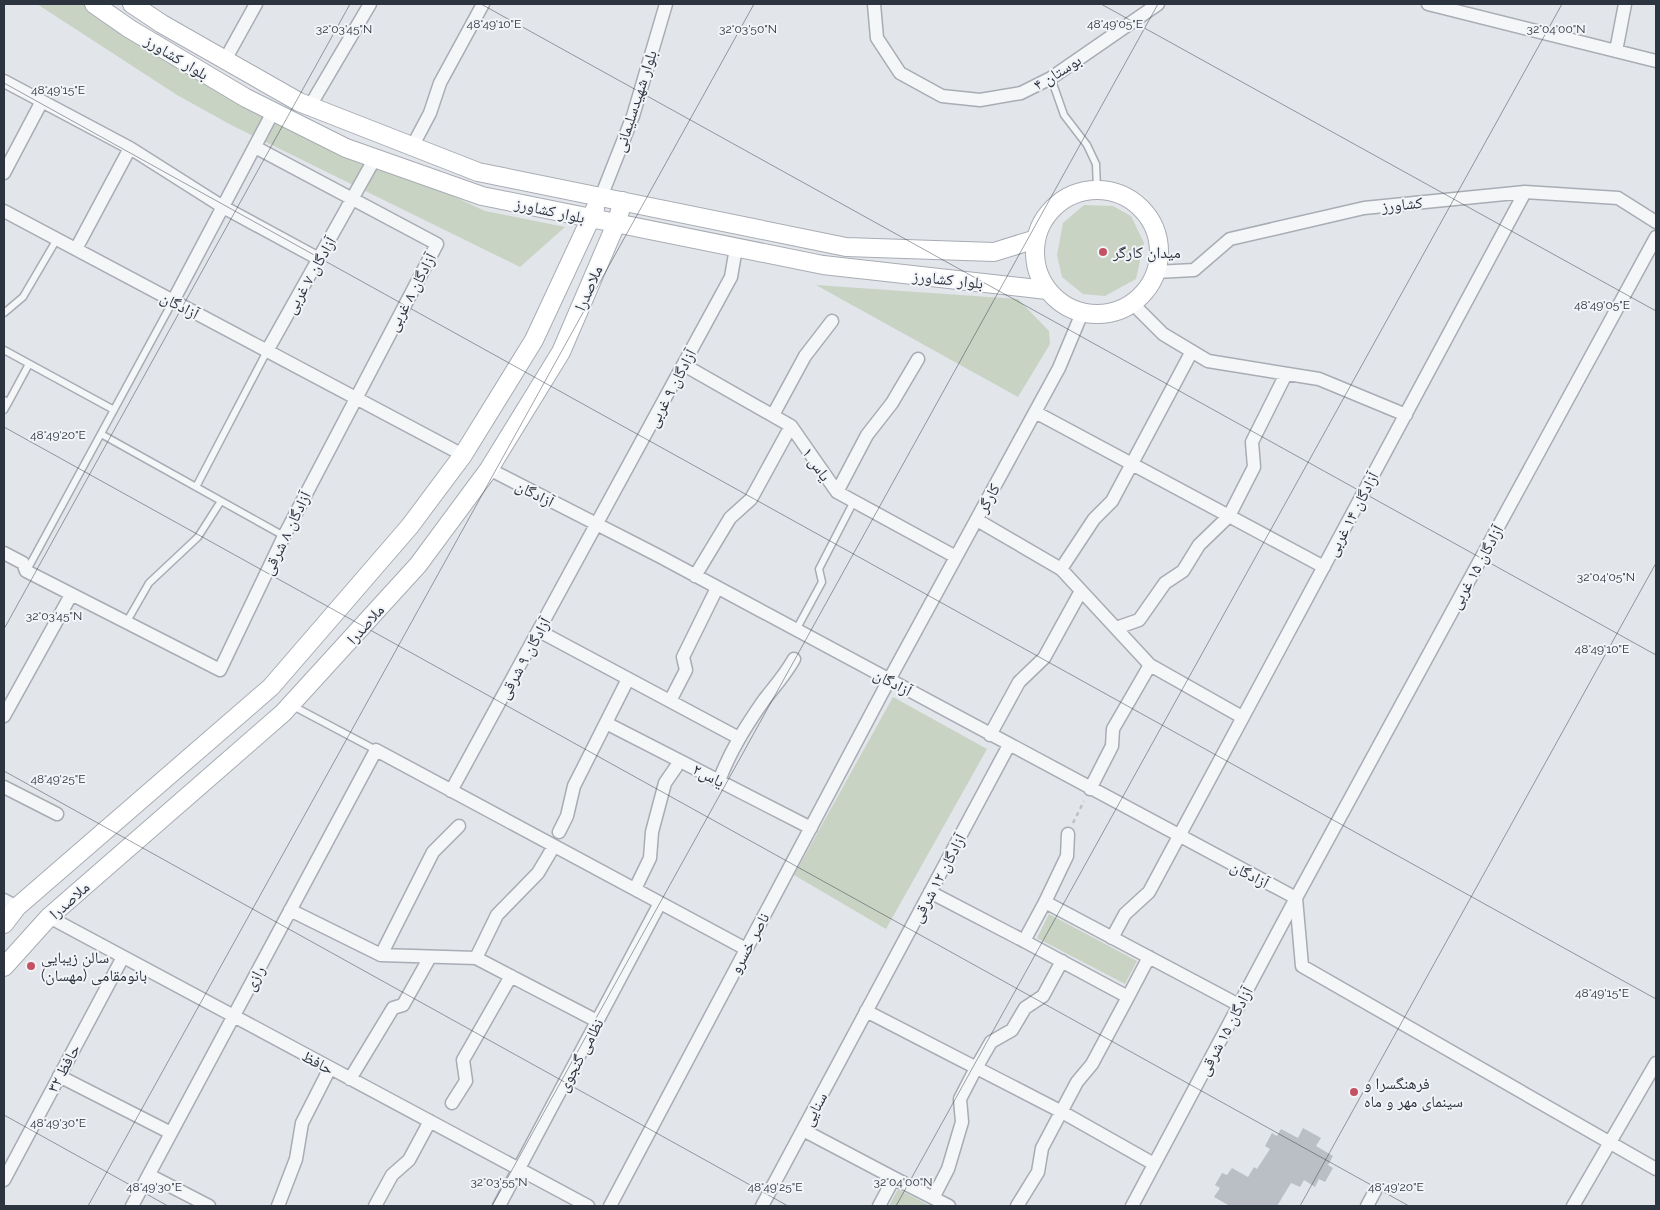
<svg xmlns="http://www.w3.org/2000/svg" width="1660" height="1210" viewBox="0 0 1660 1210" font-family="Raleway,'Noto Naskh Arabic',sans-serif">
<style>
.green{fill:#c8d3c4}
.building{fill:#babfc6}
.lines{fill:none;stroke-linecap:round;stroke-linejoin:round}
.lane-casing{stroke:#a8acb4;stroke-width:9}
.street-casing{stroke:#a8acb4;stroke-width:15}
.secondary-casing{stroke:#a8acb4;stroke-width:20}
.path{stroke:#bdc0c4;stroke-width:2.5;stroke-dasharray:4 4;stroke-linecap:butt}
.lane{stroke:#f5f6f8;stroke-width:6}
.street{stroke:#f5f6f8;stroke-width:12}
.secondary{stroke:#fff;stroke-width:18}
.ticks{fill:none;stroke:#2c3440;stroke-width:1;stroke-opacity:0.45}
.poi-dot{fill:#c45265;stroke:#f2f4f7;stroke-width:2}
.labels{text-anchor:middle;stroke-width:4;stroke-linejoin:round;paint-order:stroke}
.street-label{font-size:16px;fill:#2c3440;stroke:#f2f4f7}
.poi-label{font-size:16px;fill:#2c3440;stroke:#f2f4f7;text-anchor:start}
.ticks-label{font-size:12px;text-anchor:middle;fill:#2c3440;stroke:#f2f4f7;stroke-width:4;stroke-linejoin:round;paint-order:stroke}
</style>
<rect width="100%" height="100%" fill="#e2e5ea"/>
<path class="green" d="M37 4H82L273 112 485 211 565 227 520 267 233 126 177 95Z
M1084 205 1113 206 1131 216 1144 243 1136 279 1105 296 1083 294 1062 277 1057 255 1063 223Z
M816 285 1018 299 1049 331 1050 344 1018 397Z
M893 697 987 749 886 929 794 875Z
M1049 914 1137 961 1125 984 1037 938Z
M898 1189 930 1206H889Z"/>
<path class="building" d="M1303 1128 1321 1138 1316 1146 1333 1156 1328 1165 1333 1168 1325 1182 1319 1179 1315 1187 1304 1180 1300 1187 1291 1183 1277 1206H1230L1214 1197 1220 1188 1215 1185 1222 1173 1227 1175 1232 1168 1248 1177 1254 1167 1257 1169 1270 1149 1265 1146 1272 1133 1277 1136 1281 1129 1298 1138Z"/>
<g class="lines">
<g class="lane-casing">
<path id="lane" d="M1051 78 1064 115 1087 145 1096 164 1097 189
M4 313 23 297 57 239
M4 350 114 410
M4 400 8 403 4 410
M8 403 29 364
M101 434 284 536
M196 487 267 351
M27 570 173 301
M126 623 149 583 198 537 221 501
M796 630 822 582 819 569 854 501
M293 706 376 750"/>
</g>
<g class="street-casing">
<path id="street" d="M874 4 877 38 900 73 942 96 980 100 1021 93 1051 78 1158 4
M1428 4 1656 61
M1616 51 1625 4
M225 60 256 4
M4 81 130 148 223 207 319 259
M310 106 370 4
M412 147 430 113 440 83 483 4
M4 173 42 101
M601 197 633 116 666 4
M4 211 463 455
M76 249 130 148
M1156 272 1194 270 1230 239 1364 208 1525 192 1618 198 1656 222
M173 301 273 112
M1132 303 1163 334 1208 361 1319 379 1406 415
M267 351 375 158
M684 365 791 426 837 492 956 557
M1035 412 1324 567
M773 415 805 356 832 321
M489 469 659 556 1296 898
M837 492 867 435 892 403 918 359
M977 520 1061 569 1150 665 1242 717
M4 553 23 563 26 571 220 670 284 536 437 244 255 147
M1061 569 1094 519 1112 501 1192 351
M695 576 730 518 751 499 791 426
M1116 628 1139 620 1165 583 1183 571 1199 545 1229 516 1254 467 1252 442 1286 374
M539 631 739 738
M670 701 686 670 683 657 717 588
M4 716 71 595
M606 723 811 828
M990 735 1019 682 1044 658 1081 591
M719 781C730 751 746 726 764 700 775 686 785 675 794 659
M4 787 57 814
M1090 789 1112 746 1113 729 1150 665
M451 791 731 277 736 248
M559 832 567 816 574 786 628 679
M635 889 650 858 652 832 665 783 676 767
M930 892 1024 941
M1296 898 1302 966 1656 1169
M4 900 17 907
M1045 902 1067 856 1068 834
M290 910 381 955 476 958 597 1021
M49 917 588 1206
M1112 938 1125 914 1149 892 1525 192
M381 955 433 852 459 826
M1149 957 1128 997 1024 941 1045 902 1239 1005
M476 958 497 915 538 873 554 846
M866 1011 1062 1112 1154 1164
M59 1076 171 1133
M350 1079 393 1008 403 1005 430 957
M452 1103 466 1081 463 1060 511 976
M803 1130 894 1178
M149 1175 209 1206
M4 1180 123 957
M933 1198 948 1169 962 1122 960 1099 976 1068 991 1042 1012 1030 1025 1008 1043 996 1062 961
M132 1206 376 750 746 949
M278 1206 296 1159 302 1123 330 1068
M375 1206 392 1175 409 1160 430 1121
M499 1206 660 903
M610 1206 889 680 1059 368 1082 313
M762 1206 1009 745
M879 1206 894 1178 949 1206
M1017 1206 1038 1172 1042 1148 1077 1082 1092 1064 1128 997
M1132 1206 1296 898 1656 237
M1367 1206 1375 1191
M1573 1206 1656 1063"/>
</g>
<g class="secondary-casing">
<path id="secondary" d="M94 4 130 29 246 98 346 148 482 196 823 265 1047 290
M132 4 162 24 299 102 478 172 846 247 994 252 1036 239
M1035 252a62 62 0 1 1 124 0a62 62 0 1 1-124 0Z
M4 924 17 907 271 687 410 526 463 455 534 340 595 209
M4 967 49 917 283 713 418 565 489 469 561 352 616 224 623 201"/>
</g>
<path class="path" d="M1073 823 1084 801"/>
<use href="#lane" class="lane"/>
<use href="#street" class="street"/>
<use href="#secondary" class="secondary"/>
</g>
<path class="ticks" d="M481 4 1656 655M1101 4 1656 311M4 83 1656 999M4 427 1409 1206M4 629 350 4M4 771 788 1206M4 1115 168 1206M88 1206 754 4M492 1206 1158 4M896 1206 1562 4M1300 1206 1656 563"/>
<g class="poi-dot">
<circle cx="1103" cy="252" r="5"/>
<circle cx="31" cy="966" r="5"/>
<circle cx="1354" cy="1092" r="5"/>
</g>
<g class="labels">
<g class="street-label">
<text transform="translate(177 57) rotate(31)" y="6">بلوار کشاورز</text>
<text transform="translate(1057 72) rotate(-32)" y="6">بوستان ۴</text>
<text transform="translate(635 101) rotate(-72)" y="6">بلوار شهیدسلیمانی</text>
<text transform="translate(1402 204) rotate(-6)" y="6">کشاورز</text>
<text transform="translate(550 210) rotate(12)" y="6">بلوار کشاورز</text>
<text transform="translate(310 275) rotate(-60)" y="6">آزادگان ۷ غربی</text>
<text transform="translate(948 279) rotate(6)" y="6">بلوار کشاورز</text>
<text transform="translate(588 288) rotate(-67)" y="6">ملاصدرا</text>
<text transform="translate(411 292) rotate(-62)" y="6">آزادگان ۸ غربی</text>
<text transform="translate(180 305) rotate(28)" y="6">آزادگان</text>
<text transform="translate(671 388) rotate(-62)" y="6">آزادگان ۹ غربی</text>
<text transform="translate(817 464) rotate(55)" y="6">یاس ۱</text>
<text transform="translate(535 493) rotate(27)" y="6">آزادگان</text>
<text transform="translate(988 498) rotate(-61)" y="6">کارگر</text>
<text transform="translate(1352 514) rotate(-62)" y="6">آزادگان ۱۴ غربی</text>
<text transform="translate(286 533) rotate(-64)" y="6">آزادگان ۸ شرقی</text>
<text transform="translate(1476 567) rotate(-61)" y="6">آزادگان ۱۵ غربی</text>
<text transform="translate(365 624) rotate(-48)" y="6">ملاصدرا</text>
<text transform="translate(524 658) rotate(-61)" y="6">آزادگان ۹ شرقی</text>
<text transform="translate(893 682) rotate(28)" y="6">آزادگان</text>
<text transform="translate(709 775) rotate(27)" y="6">یاس۲</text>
<text transform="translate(1250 874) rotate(28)" y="6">آزادگان</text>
<text transform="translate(938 878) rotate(-62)" y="6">آزادگان ۱۲ شرقی</text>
<text transform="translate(69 900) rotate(-42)" y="6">ملاصدرا</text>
<text transform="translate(749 943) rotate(-62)" y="6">ناصر خسرو</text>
<text transform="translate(254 978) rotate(-62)" y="6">رازی</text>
<text transform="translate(1225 1031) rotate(-62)" y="6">آزادگان ۱۵ شرقی</text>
<text transform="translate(580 1055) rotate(-62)" y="6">نظامی گنجوی</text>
<text transform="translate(318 1062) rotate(28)" y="6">حافظ</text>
<text transform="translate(63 1068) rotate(-62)" y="6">حافظ ۳۲</text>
<text transform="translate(814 1109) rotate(-62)" y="6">سنایی</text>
</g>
<g class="poi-label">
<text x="1113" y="258">میدان کارگر</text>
<text x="41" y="963">سالن زیبایی<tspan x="41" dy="18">بانومقامی (مهسان)</tspan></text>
<text x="1364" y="1089">فرهنگسرا و<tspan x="1364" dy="18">سینمای مهر و ماه</tspan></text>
</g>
</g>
<g class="ticks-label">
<text x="494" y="28">48°49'10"E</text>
<text x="1115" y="28">48°49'05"E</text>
<text x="344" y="33">32°03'45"N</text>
<text x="748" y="33">32°03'50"N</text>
<text x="1556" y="33">32°04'00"N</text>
<text x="58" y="94">48°49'15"E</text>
<text x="1602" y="309">48°49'05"E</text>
<text x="58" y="439">48°49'20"E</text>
<text x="1606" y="581">32°04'05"N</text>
<text x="54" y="620">32°03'45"N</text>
<text x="1602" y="653">48°49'10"E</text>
<text x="58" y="783">48°49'25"E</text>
<text x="1602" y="997">48°49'15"E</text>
<text x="58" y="1127">48°49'30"E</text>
<text x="499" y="1186">32°03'55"N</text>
<text x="903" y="1186">32°04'00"N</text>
<text x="154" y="1191">48°49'30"E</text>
<text x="775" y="1191">48°49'25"E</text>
<text x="1396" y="1191">48°49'20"E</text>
</g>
<rect width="1660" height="1210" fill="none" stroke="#2c3440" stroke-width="10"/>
</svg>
